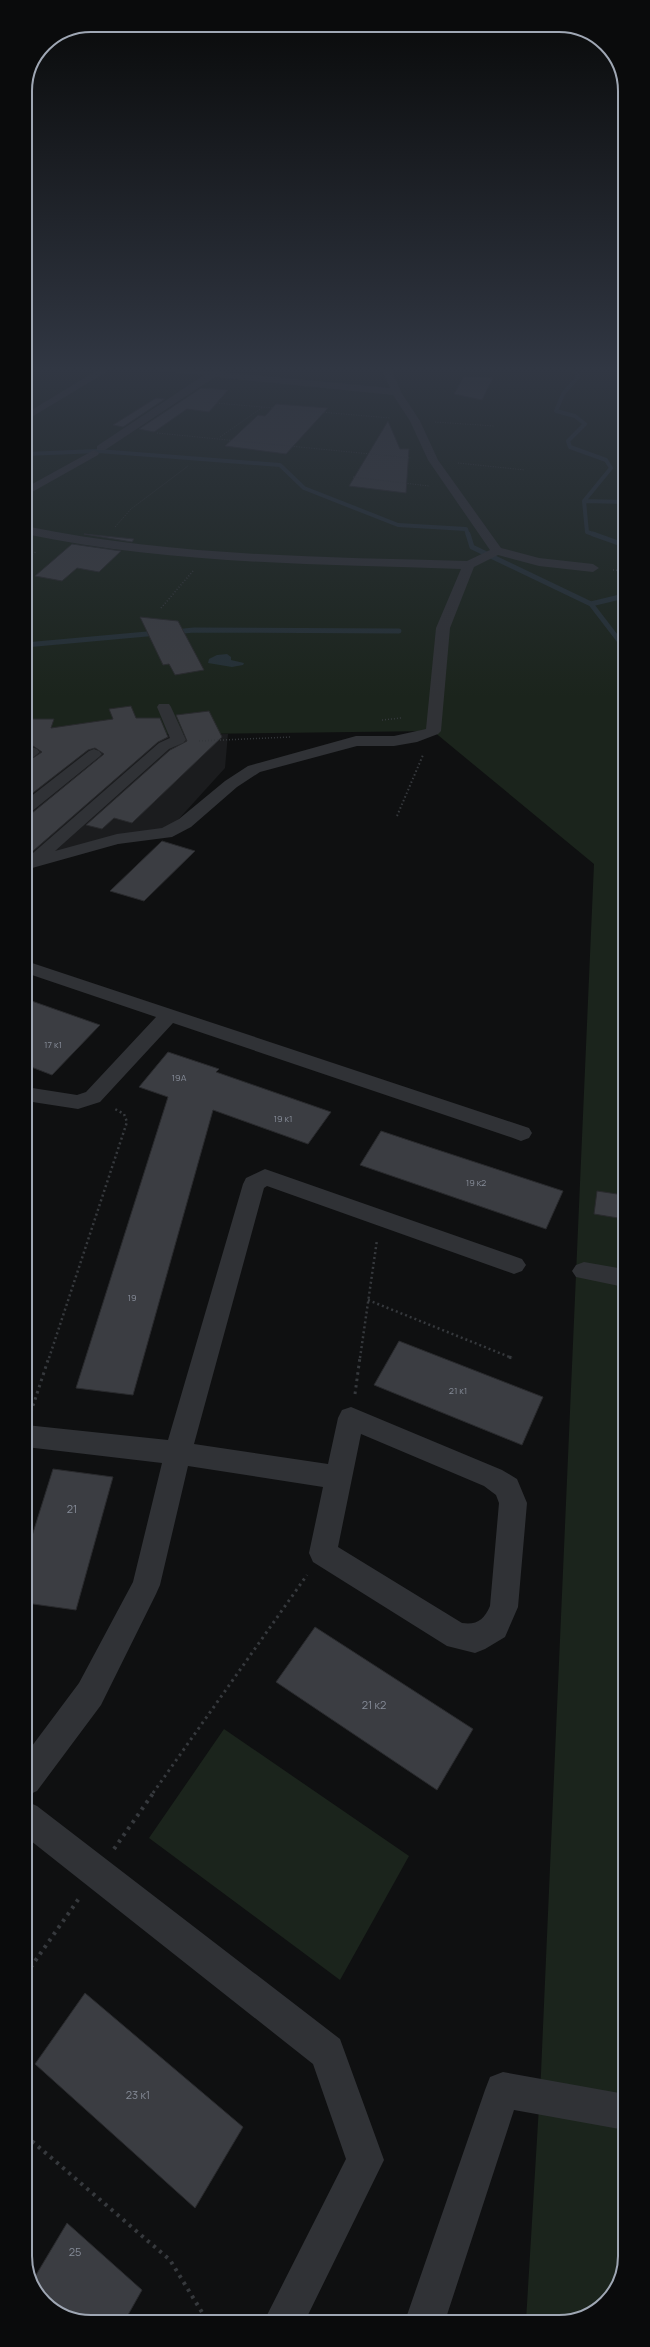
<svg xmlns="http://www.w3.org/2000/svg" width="650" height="2347" viewBox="0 0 650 2347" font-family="Manrope,sans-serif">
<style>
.built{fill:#1b1c1e}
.green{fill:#1b241c}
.water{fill:#253036}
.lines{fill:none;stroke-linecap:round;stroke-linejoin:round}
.stream-far1{stroke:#253036;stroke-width:4}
.stream{stroke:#253036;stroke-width:5}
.building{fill:#3b3d42;stroke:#292a2d}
.path-far5{stroke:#36393d;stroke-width:1;stroke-dasharray:1 1.5;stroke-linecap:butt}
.path-far4{stroke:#36393d;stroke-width:1.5;stroke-dasharray:1 2;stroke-linecap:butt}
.path-far3{stroke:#36393d;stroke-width:2;stroke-dasharray:1.5 2.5;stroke-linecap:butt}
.path-far2{stroke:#36393d;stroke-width:2.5;stroke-dasharray:2 3;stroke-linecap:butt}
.path-far1{stroke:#36393d;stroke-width:3;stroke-dasharray:2.5 4;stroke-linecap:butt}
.path{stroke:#36393d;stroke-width:4;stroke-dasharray:3 5;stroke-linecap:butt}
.minor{fill:#303236;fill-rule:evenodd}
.labels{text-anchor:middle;stroke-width:3;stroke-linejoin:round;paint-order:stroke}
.number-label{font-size:9px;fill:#868c98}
.near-number-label{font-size:11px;fill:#868c98}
.rim{fill:none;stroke:#9fa7b4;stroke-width:2}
</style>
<rect width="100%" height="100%" fill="#0f1011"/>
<path class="built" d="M228 734 225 768 166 833 25 865V737Z"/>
<path class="green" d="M25 368H624L625 2257 609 2299 572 2321H526L541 2073 594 864 433 731 25 736Z
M224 1729 409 1856 340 1980 149 1838Z"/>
<path class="water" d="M227 654 231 657V660L244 663 243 665 232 667 208 663 209 659 217 655Z"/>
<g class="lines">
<path class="stream-far1" d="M566 368 576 372 578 377 563 394 556 411 575 416 585 424 568 441 570 447 606 460 611 468 584 501 587 532 596 535
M25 454 98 451 280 465 304 488 398 525 466 529 468 535
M584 501 624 502"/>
<path class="stream" d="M468 534 472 547 591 604
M593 534 624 545
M624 596 591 604 624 647
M174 632 194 630 399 631
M25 645 158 633"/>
</g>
<path class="building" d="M464 376 493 378 482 400 454 394Z
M201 388 228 390 209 412 187 409 154 432 139 429Z
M156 398 165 399 123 427 113 425Z
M276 404 328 408 286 454 225 446 258 415 265 416Z
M388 421 400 449H409L406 493 349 486Z
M84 534 134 539 132 542Z
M72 544 121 551 99 572 77 568 62 581 35 576Z
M140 617 178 621 204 670 175 675 169 664 163 665Z
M131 706 136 718H160L168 737 158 742 25 858V815L32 813 104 754 95 748 88 750 25 799V763L42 752 33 746 25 748V719H54L51 728 113 719 109 709Z
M209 711 222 737 132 823 114 818 102 829 86 825 170 750 187 741 176 715Z
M162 841 195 851 144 901 110 891Z
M26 999 100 1025 52 1075 26 1065Z
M168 1052 219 1069 216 1072 331 1112 308 1144 213 1110 133 1395 76 1388 168 1097 139 1087Z
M381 1131 426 1146 563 1191 546 1229 360 1165Z
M597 1191 624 1195V1219L594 1214Z
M399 1341 543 1397 522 1445 374 1385Z
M53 1469 113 1477 76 1610 26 1603V1555Z
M315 1627 473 1729 437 1790 276 1682Z
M85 1993 243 2127 195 2208 35 2064Z
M67 2223 142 2290 124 2322H86L48 2306 33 2280Z"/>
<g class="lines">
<path class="path-far5" d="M204 402 390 418
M435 422 494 426
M157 433 411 458
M220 437 263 407
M458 463 525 470
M353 477 429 486
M115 527 131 509 188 466"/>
<path class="path-far4" d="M25 560 37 551
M613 570 624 571
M161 608 193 571
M382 720 401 718
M199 741 291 737"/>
<path class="path-far3" d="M397 816 423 755"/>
<path class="path-far2" d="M368 1300 512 1358
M49 1358 127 1122 124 1114 113 1108
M360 1358 377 1240"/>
<path class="path-far1" d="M509 1357 512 1358
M355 1394 360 1357
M31 1412 49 1357
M153 1793 307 1575"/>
<path class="path" d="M114 1849 154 1792
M26 1974 80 1897
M26 2136 170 2260 208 2322
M26 2148 31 2140"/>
<path class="minor" d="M101 368H113L25 421V414Z
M154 368 211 371 218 368 221 372 390 388 381 368H391L401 392 420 421 438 460 501 548 539 558 593 564 599 568 593 572 539 566 498 555 474 567 450 628 441 731 438 734 417 742 394 746H357L260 772 237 787 191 827 172 837 118 844 25 870V860L159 743 170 738 157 707 159 704H169L171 707 186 740 183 743 169 749 55 851 117 834 162 828 179 819 225 781 248 766 356 736H394L426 729 436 628 461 569C314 564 170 564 25 534V526C172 556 318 557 467 561L490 550 428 460 410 421 393 395 215 377 105 450H97V446L204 375 158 371Z
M94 450 99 453 98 455 25 496V488Z
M32 747 37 749 40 752 30 760 25 762V750Z
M94 749 99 751 102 754 99 757 31 812 25 814V801L89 751Z
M26 961 529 1128 532 1133 529 1138 521 1141 513 1138 173 1023 100 1102 78 1109 26 1101V1087L77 1095 86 1092 156 1017 26 973Z
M265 1169 522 1259 526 1265 522 1271 514 1274 267 1186 264 1188 194 1444 328 1464 338 1418 342 1410 351 1407 502 1470 517 1479 527 1503 518 1607 505 1637 485 1649 475 1653 447 1646 313 1562 309 1553 323 1487 188 1466 160 1585 156 1594 101 1705 37 1791 26 1796V1754L79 1683 133 1582 162 1463 26 1447V1425L168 1440 243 1184 246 1178ZM361 1434 484 1486 496 1495 499 1503 490 1606C484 1620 477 1625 462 1623L338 1547Z
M584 1262 624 1269V1287L576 1277 572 1271 576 1265Z
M26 1801 37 1806 340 2039 384 2160 305 2321H264L346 2159 313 2064 26 1837Z
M503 2072 625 2094V2130L514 2110 445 2321H405L485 2090 490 2077Z"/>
</g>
<linearGradient id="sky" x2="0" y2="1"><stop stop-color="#080909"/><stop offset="0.53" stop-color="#313743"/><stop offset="1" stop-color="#313743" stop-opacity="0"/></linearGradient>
<rect width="650" height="697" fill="url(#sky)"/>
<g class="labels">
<g class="number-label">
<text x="53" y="1048">17 к1</text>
<text x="179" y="1081">19А</text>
<text x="283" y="1122">19 к1</text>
<text x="476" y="1186">19 к2</text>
<text x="132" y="1301">19</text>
<text x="458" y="1394">21 к1</text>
</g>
<g class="near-number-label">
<text x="72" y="1513">21</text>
<text x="374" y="1709">21 к2</text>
<text x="138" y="2099">23 к1</text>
<text x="75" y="2256">25</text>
</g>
</g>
<path d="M0 0H650V2347H0ZM91 32H559A59 59 0 0 1 618 91V2256A59 59 0 0 1 559 2315H91A59 59 0 0 1 32 2256V91A59 59 0 0 1 91 32Z" fill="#0a0b0c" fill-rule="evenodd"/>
<path class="rim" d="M91 32H559A59 59 0 0 1 618 91V2256A59 59 0 0 1 559 2315H91A59 59 0 0 1 32 2256V91A59 59 0 0 1 91 32Z"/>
</svg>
